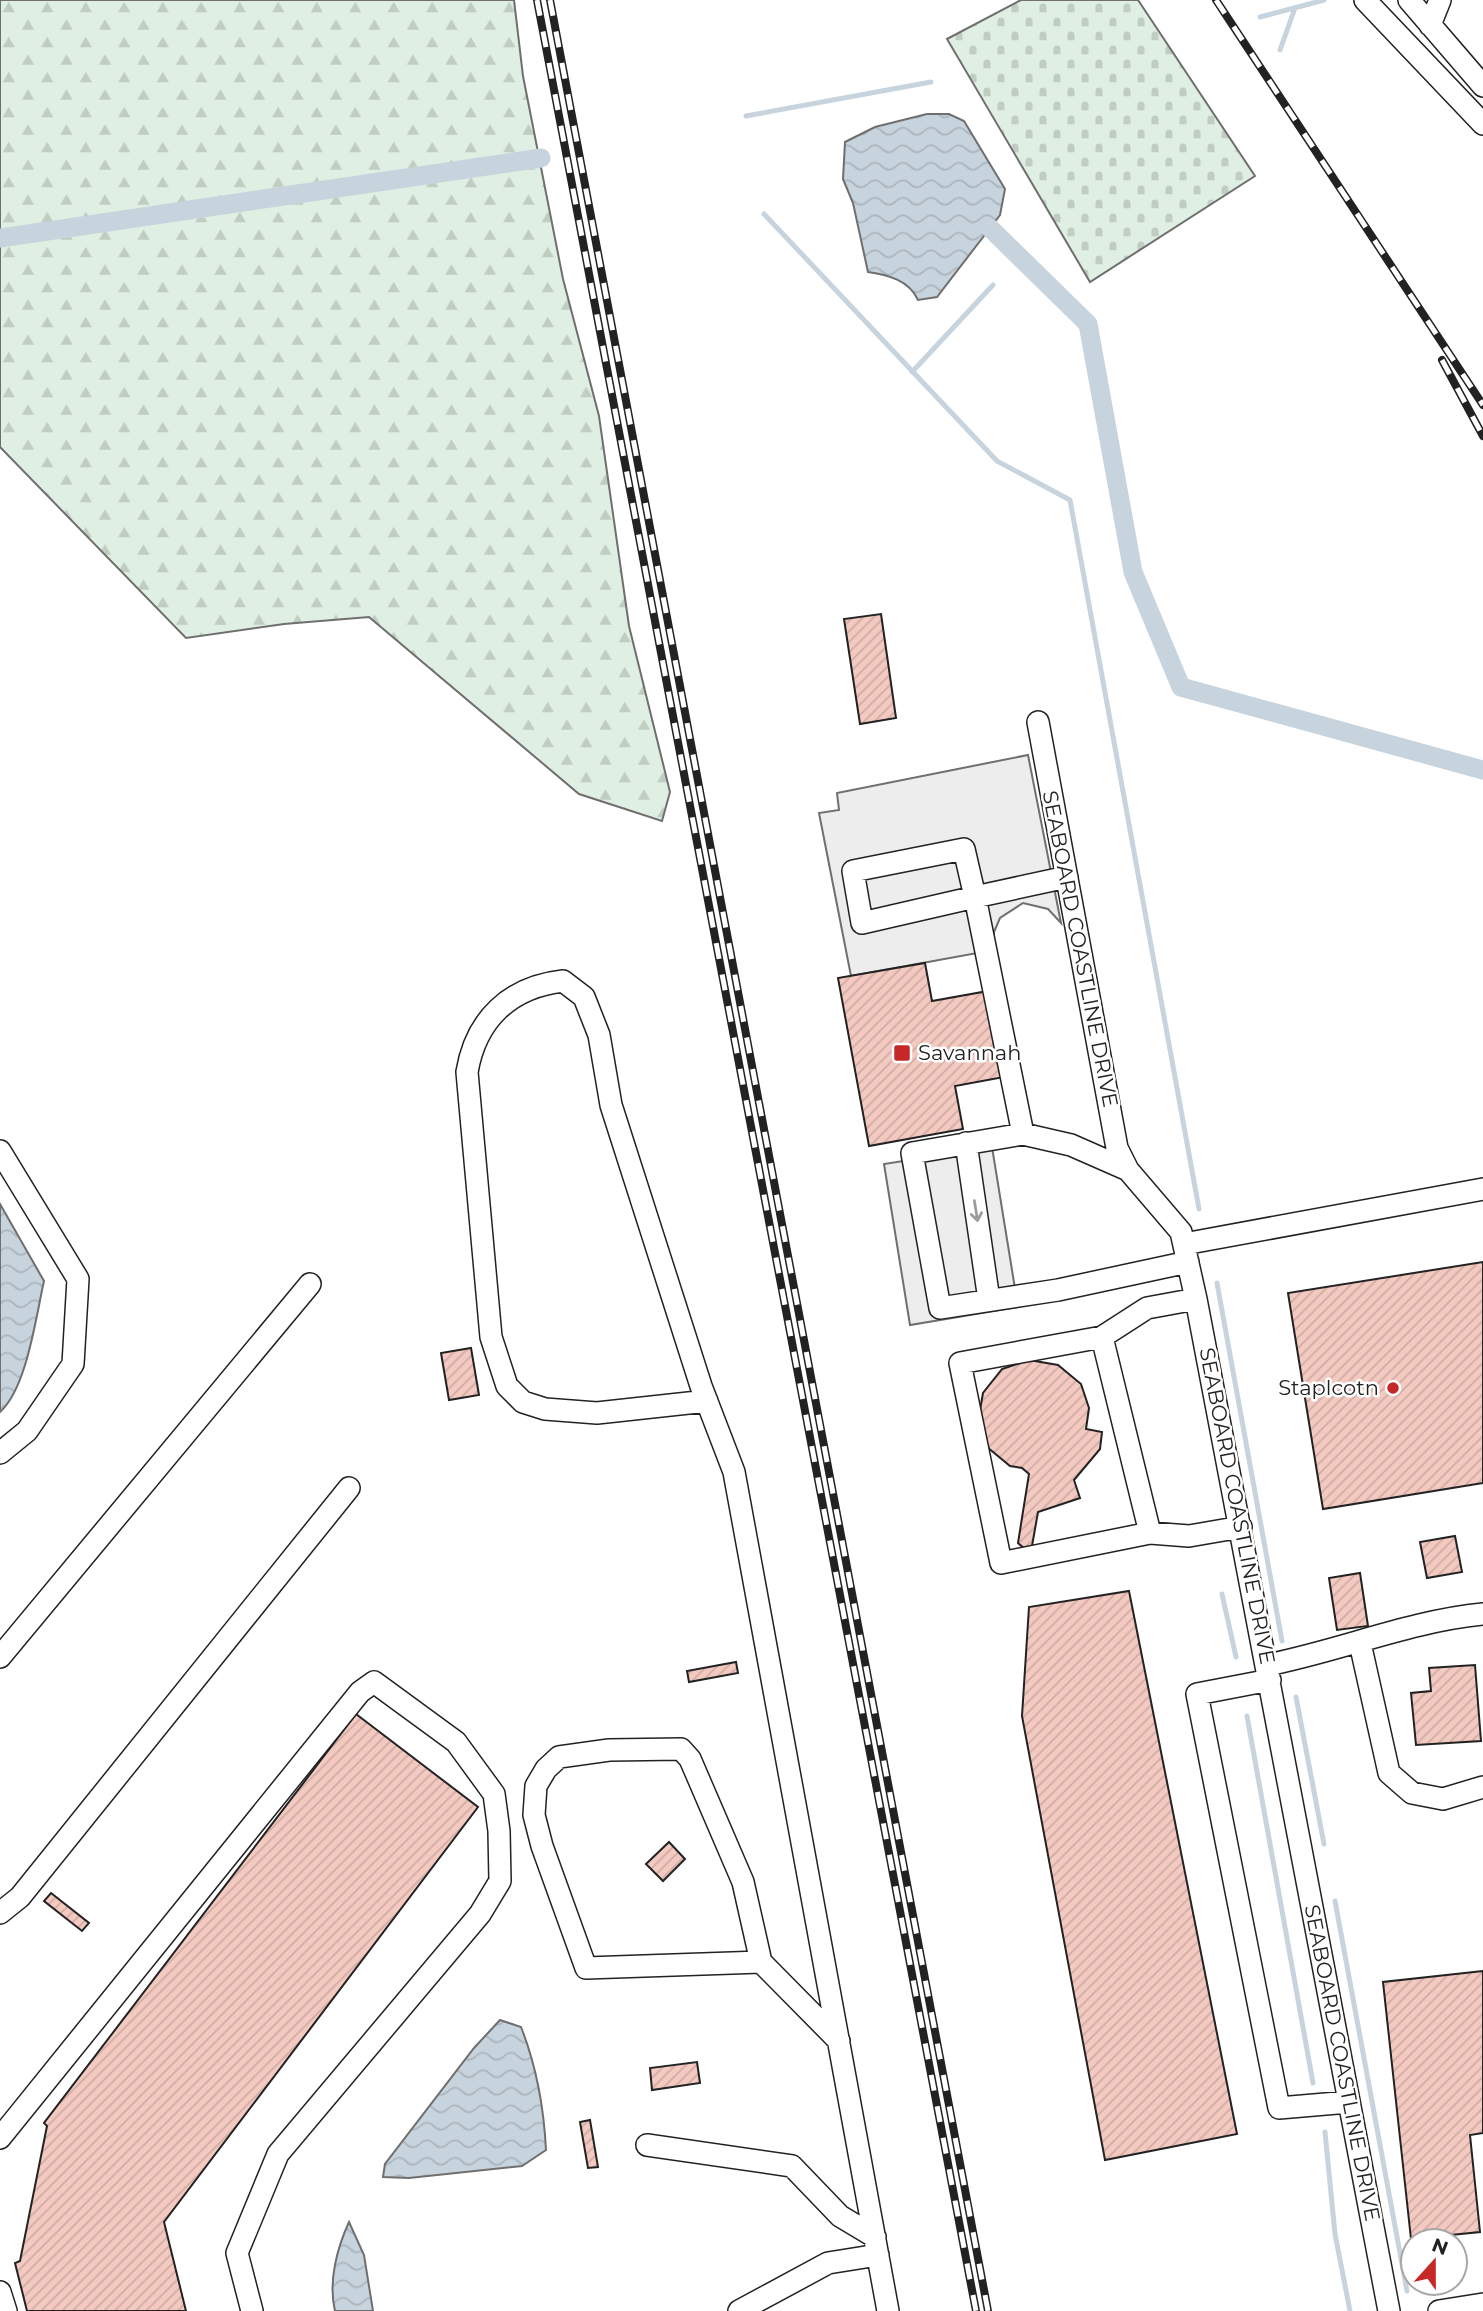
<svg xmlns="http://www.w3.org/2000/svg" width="1483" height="2311" viewBox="0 0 1483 2311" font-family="Montserrat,sans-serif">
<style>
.forest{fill:url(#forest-firs);stroke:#6f6f6f;stroke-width:2}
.cemetery{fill:url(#cemetery-stones);stroke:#6f6f6f;stroke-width:2}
.parking{fill:#ededed;stroke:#6f6f6f;stroke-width:2}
.water{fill:url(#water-waves);stroke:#6f6f6f;stroke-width:2}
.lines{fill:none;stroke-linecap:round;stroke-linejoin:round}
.stream{stroke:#c7d3dd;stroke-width:5}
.canal{stroke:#c7d3dd;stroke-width:19}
.building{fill:url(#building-hatch);stroke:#222;stroke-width:2}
.minor-casing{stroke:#222;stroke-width:24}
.minor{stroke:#fff;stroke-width:21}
.rail-casing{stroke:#222;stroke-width:8}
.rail{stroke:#fff;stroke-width:5;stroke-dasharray:16;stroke-linecap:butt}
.oneway{stroke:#9c9c9c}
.poi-dot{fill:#c62828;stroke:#fff;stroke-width:2.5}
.labels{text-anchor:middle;stroke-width:5;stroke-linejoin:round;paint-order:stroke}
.street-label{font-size:21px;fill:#222;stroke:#fff}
.poi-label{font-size:21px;fill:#222;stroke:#fff;text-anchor:start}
</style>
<defs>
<pattern id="forest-firs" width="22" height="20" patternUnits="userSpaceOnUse" patternTransform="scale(1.75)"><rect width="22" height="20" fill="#e0efe3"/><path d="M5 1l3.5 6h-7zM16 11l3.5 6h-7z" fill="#c0cdc2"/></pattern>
<pattern id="cemetery-stones" width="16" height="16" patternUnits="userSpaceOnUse" patternTransform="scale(1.75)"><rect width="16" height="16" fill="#e0efe3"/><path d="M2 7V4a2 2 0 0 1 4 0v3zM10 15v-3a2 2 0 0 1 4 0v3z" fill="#c0cdc2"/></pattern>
<pattern id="water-waves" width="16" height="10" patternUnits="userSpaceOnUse" patternTransform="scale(1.75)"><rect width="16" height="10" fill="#c7d3dd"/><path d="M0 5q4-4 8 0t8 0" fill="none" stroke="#abb5bd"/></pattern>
<pattern id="building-hatch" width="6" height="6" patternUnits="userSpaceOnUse" patternTransform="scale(1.75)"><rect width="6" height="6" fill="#f3c9c0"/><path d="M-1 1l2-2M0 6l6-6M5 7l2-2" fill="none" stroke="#d0aca5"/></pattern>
</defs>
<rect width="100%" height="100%" fill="#fff"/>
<path class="forest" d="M0 0H514L523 76 563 279 599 416 629 626 670 792 662 821 579 794 369 617 284 624 186 638 0 447Z"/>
<path class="cemetery" d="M1021 0H1138L1255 176 1090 282 947 39Z"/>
<path class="parking" d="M1028 755 1061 923 1048 909 1023 903 1000 918 994 932V950L851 976 819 813 839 810 837 793Z
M992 1147 1018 1307 910 1325 884 1164Z"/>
<path class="water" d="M927 114H949L964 121 1005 189 1000 215 937 297 918 300C909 280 888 275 868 272L853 203 843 179 845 142 875 127Z
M0 1204 44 1281C36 1316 27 1388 0 1412Z
M500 2020 521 2027C536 2065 544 2110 546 2150L522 2166 409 2178 383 2177 385 2164 474 2048Z
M349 2222 364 2255 373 2311H335C328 2282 337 2248 349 2222Z"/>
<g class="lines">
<path class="stream" d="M1260 17 1324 0
M1280 50 1295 8
M746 116 931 82
M764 214 997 461 1070 500 1199 1209
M912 372 993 285
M1217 1283 1282 1641
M1222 1594 1236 1657
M1296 1697 1324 1844
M1247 1716 1313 2083
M1335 1901 1407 2291
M1325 2132 1335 2234 1350 2311"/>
<path class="canal" d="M990 228 1088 324 1133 572 1181 687 1483 770
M0 238 541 158"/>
</g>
<path class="building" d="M881 614 896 718 860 724 844 619Z
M925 963 932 1001 988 991 1004 1077 955 1086 963 1129 869 1146 838 978Z
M1483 1262V1483L1323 1509 1288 1293Z
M471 1348 479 1395 449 1400 441 1353Z
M1029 1360 1058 1365 1081 1384 1089 1408 1086 1429 1102 1432 1100 1449 1074 1480 1080 1498 1038 1512 1032 1546 1025 1549 1018 1543 1029 1474 1022 1468 1010 1466 987 1447 978 1422 983 1393 1002 1369Z
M1455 1536 1462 1572 1427 1578 1420 1542Z
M1360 1573 1368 1626 1337 1630 1329 1578Z
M1129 1591 1237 2134 1105 2160 1022 1716 1029 1607Z
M736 1662 738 1673 689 1682 687 1671Z
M1475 1665 1481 1741 1416 1745 1411 1693 1431 1691 1429 1668Z
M356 1714 478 1807 164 2222 186 2311H27L15 2263 20 2261 47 2126 44 2123Z
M669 1842 685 1859 663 1881 646 1864Z
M51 1893 89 1923 82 1931 44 1901Z
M1483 1971V2133L1470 2135 1480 2232 1411 2239 1383 1982Z
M697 2062 700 2083 652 2090 650 2068Z
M590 2120 598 2167 588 2168 580 2122Z"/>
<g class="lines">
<g class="minor-casing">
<path id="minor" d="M1365 0 1483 124
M1409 0 1483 86
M1430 25 1440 0
M1038 722 1117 1148 1128 1170 1181 1232 1196 1299 1389 2311
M964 849 975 897 862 923 853 871Z
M1023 1134 975 897 1067 877
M966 1143 989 1300
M0 1151 78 1279 73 1364 27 1431 0 1453
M1128 1170 1071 1145 1023 1134 912 1153 940 1308 1058 1290 1188 1262
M1184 1244 1483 1189
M1196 1299 1147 1308 1102 1337 1150 1533 1189 1536 1241 1527
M1102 1337 960 1363 1001 1563 1150 1533
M707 1401 597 1413 545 1409 523 1402 507 1386 491 1337 467 1072C476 1019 510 987 563 981L584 997 599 1035 611 1105 701 1386 734 1472 888 2311
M1360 1643 1389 1773 1412 1793 1443 1799 1483 1787
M0 1657 310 1284
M1267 1665C1339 1651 1410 1621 1483 1614
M1270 1680 1197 1694 1279 2108 1349 2102
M0 1913 20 1897 349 1488
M761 1962 743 1882 690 1759 681 1749 609 1750 559 1757 546 1769 536 1786 534 1815 542 1846 586 1968 761 1962 839 2041
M0 2138 360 1692 374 1682 456 1742 494 1794 499 1831 500 1881 480 1914 278 2154 237 2253 252 2311
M647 2145 792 2166 840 2216 875 2237
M0 2292 6 2311
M739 2311 828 2263 878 2255
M1439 2311 1483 2304"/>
</g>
<use href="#minor" class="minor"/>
<g class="rail-casing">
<path id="rail" d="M537 0 976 2311
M550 0 988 2311
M1216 0 1483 405
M1442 360 1483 436"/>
</g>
<use href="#rail" class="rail"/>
</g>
<defs><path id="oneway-shaft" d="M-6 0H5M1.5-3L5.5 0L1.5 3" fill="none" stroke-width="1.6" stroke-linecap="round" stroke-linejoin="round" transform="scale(1.75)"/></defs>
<use class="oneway" href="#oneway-shaft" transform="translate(976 1211) rotate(81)"/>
<g class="poi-dot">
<rect x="893" y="1044" width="18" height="18" rx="3.5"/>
<circle cx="1393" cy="1388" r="7"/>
</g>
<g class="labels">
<g class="street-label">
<text transform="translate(1080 949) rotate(79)" y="7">SEABOARD COASTLINE DRIVE</text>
<text transform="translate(1237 1506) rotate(79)" y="7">SEABOARD COASTLINE DRIVE</text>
<text transform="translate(1342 2063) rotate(79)" y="7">SEABOARD COASTLINE DRIVE</text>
</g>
<g class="poi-label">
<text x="918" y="1060">Savannah</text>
<text x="1379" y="1395" text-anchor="end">Staplcotn</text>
</g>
</g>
<g transform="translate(1434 2262) rotate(21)"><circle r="33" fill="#ffffff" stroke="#a7a7a7" stroke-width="2"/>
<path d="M0-5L12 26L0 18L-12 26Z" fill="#c62828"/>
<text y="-10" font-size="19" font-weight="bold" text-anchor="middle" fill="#222222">N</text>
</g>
</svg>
